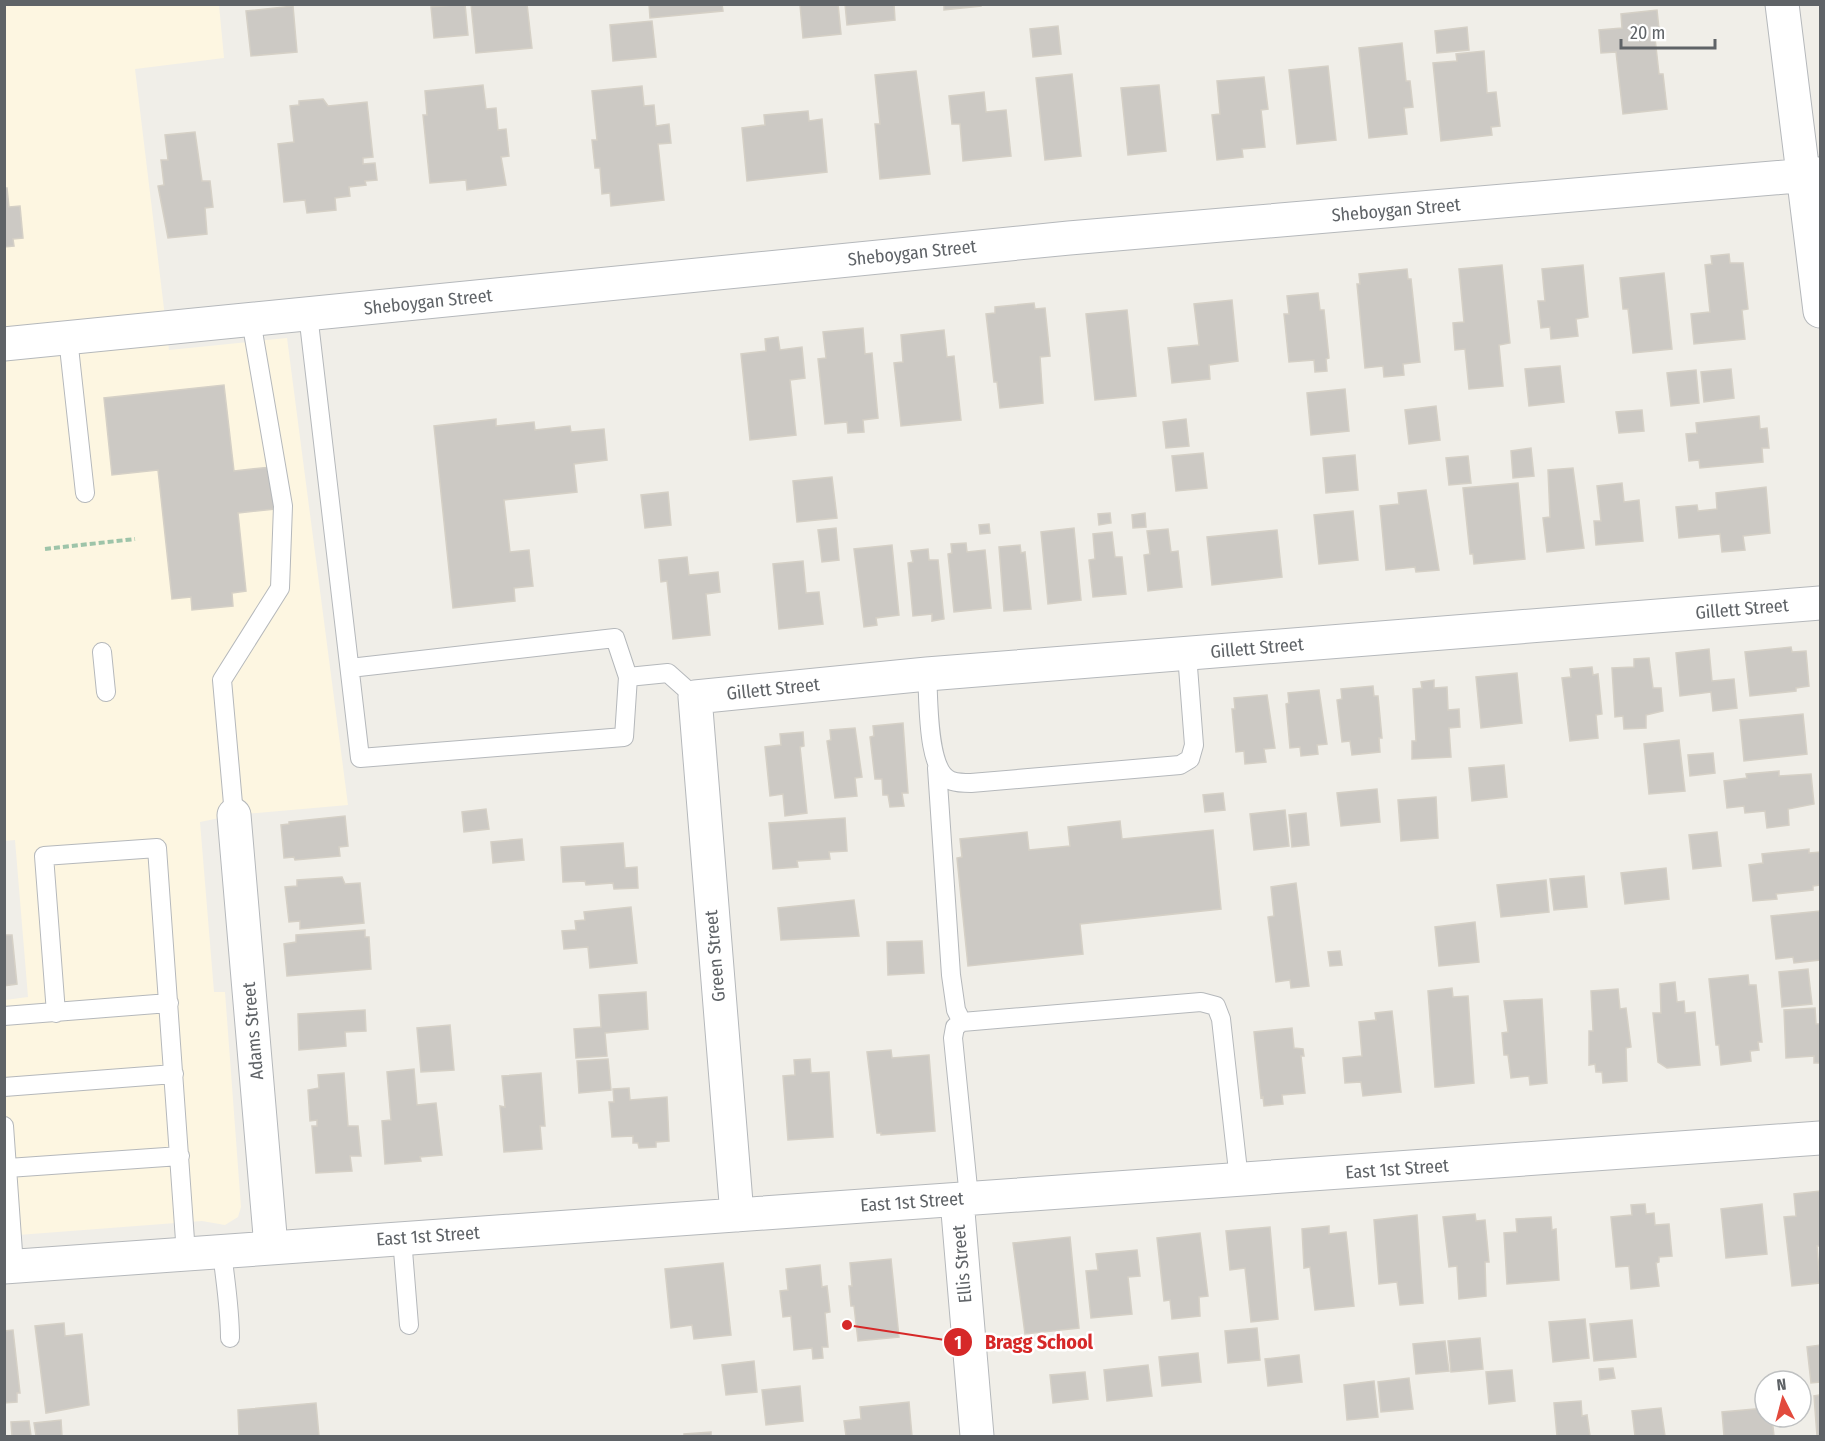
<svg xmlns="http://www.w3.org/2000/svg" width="1825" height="1441" viewBox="0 0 1825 1441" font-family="'Fira Sans Condensed',sans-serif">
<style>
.commercial{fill:#fdf6e1}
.building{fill:#ccc9c4;stroke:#d5d0c6;stroke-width:1.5}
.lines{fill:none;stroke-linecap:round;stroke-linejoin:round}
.lane-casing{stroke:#b5b8bb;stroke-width:20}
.street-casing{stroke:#b5b8bb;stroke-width:35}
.path{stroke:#9ec4a9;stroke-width:4;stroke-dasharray:6 3;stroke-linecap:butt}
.lane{stroke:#fff;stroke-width:18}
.street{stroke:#fff;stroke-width:33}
.labels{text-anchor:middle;stroke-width:5;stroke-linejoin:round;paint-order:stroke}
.street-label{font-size:18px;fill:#5f6367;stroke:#fff}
.leader{fill:none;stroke:#d62828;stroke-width:2}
.callout-dot{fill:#d62828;stroke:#fff;stroke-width:2}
.mark-label{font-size:18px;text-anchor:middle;font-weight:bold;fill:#fff}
.callout-label{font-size:20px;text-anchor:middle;font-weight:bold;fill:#d62828;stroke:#fff;stroke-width:5;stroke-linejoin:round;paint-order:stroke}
</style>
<rect width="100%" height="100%" fill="#f0eee8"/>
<path class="commercial" d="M5 5H219L224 58 135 69 169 350 287 338 348 805 234 815 200 822 214 992H225L241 1207 238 1217 225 1225 202 1221 5 1236V1000L28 997 15 840 4 841Z"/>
<path class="building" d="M465 4 468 35 434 38 431 7Z
M471 4H527L532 48 476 53Z
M649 4H722L723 11 650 18Z
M838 4 841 34 803 38 800 5Z
M845 4H894L895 20 847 25Z
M944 4H981V6L944 10Z
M293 6 297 52 251 56 246 11Z
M1657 10 1659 29H1654L1659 74H1663L1667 109 1623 114 1616 52 1601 53 1599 30 1622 28 1621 14Z
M652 21 656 57 613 61 610 25Z
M1058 26 1061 54 1033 57 1030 29Z
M1467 27 1469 50 1437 53 1435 31Z
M1402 43 1406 81H1410L1413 107 1404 108 1407 134 1369 138 1359 48Z
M1484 51 1487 93 1496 92 1500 126 1491 127 1492 135 1441 141 1433 63 1457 61 1456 54Z
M1328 66 1336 140 1297 144 1289 70Z
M916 71 930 174 880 179 875 124H880L875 75Z
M1072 74 1081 156 1045 160 1036 78Z
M1264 77 1268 109 1261 110 1265 147 1242 149 1243 157 1217 160 1212 115 1220 114 1217 81Z
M483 85 486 109 496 108 498 130 506 129 509 156 501 157 506 185 467 190 466 180 430 183 423 115H427L425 91Z
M1159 85 1166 151 1128 155 1121 88Z
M642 86 644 106 654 105 656 126 669 124 671 143 658 144 664 200 611 206 610 193 602 194 600 168H595L592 140H597L592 91Z
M984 92 986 112 1006 110 1011 156 963 161 960 124H952L949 96Z
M323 99 328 106 367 102 373 157 363 158V164L375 163 377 180 365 181 366 185 349 187 350 196 335 198 336 210 307 213 305 200 284 202 278 144 294 142 290 106 299 105V101Z
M808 111 809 121 822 119 827 172 747 181 742 128 765 125 764 115Z
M195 132 202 181H210L213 207 205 208 207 234 168 238 158 186 164 185 161 160H168L165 135Z
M4 188H7L9 207 20 206 23 238 13 239 14 246 4 247Z
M1729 254 1730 263H1743L1748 309 1742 310 1745 339 1694 344 1691 314 1710 312 1705 265 1712 264 1711 256Z
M1502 265 1510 343 1499 345 1503 386 1469 389 1465 349 1455 350 1453 323 1464 322 1459 269Z
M1583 265 1588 317 1576 319 1578 336 1551 339 1550 327 1541 328 1538 301H1545L1542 269Z
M1407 269 1408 279H1411L1420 362 1403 364 1404 375 1384 377 1383 366 1365 368 1357 284H1360L1359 274Z
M1664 273 1672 349 1633 353 1628 309H1623L1620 278Z
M1318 293 1320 310H1324L1329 358 1326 359 1327 371 1315 372 1314 360 1289 362 1284 314H1289L1287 296Z
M1232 300 1238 361 1209 365 1210 379 1172 383 1168 348 1199 345 1194 304Z
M1034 303 1035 309 1045 308 1050 356 1040 357 1043 403 1000 408 997 382H994L986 314 995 313V307Z
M1127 310 1136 396 1095 400 1086 314Z
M863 328 865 354 872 353 878 418 863 420 864 432 848 433 847 422 825 424 818 359 826 358 823 332Z
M944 330 947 357 954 356 961 420 901 426 894 363 903 362 901 335Z
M778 337 780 350 802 347 805 378 790 380 796 435 750 440 741 354 766 351 765 339Z
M1560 366 1564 402 1529 406 1525 369Z
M1731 369 1734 398 1704 402 1701 372Z
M1696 370 1699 403 1671 406 1667 373Z
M224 385 234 471 271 467 275 509 238 513 246 591 232 593 233 606 192 610 191 597 172 599 158 470 112 475 104 398Z
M1345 389 1349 431 1311 435 1307 393Z
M1436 406 1440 440 1409 444 1405 410Z
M1642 410 1644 431 1619 433 1616 412Z
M1759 416 1760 429 1767 428 1769 448H1762L1763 462 1700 468 1699 460 1689 461 1686 434 1697 433 1696 423Z
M496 419V426L534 422 535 430 570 426 571 432 604 429 607 460 574 464 577 492 504 500 510 552 529 550 533 586 514 588 515 601 453 608 434 426Z
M1186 419 1189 446 1166 448 1163 422Z
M1531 448 1534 476 1513 478 1511 451Z
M1203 453 1207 488 1176 491 1172 456Z
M1355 455 1358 490 1326 493 1323 458Z
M1468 456 1471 483 1449 485 1446 458Z
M1573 468 1584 548 1547 552 1543 518 1550 517 1548 470Z
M832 477 837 518 797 522 793 481Z
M1518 483 1525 559 1474 564 1473 554H1470L1463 488Z
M1622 483 1624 502 1639 500 1643 541 1596 545 1594 521H1601L1597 486Z
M1766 487 1770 533 1743 536 1745 550 1722 552 1720 534 1679 538 1676 507 1697 505 1698 511 1717 509 1716 493Z
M1426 490 1439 570 1416 572 1415 567 1386 570 1380 506 1399 504 1398 493Z
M668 492 671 525 645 528 641 495Z
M1353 511 1358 560 1319 564 1314 515Z
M1110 513 1111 523 1099 525 1098 514Z
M1145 513 1146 527 1133 528 1132 515Z
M989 524 990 533 980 534 979 525Z
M836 528 839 560 822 562 818 530Z
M1074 528 1081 600 1048 604 1041 532Z
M1168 529 1171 552 1178 551 1182 587 1148 591 1144 555 1150 554 1147 531Z
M1277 530 1282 577 1212 585 1207 537Z
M1112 532 1115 557H1122L1126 594 1093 597 1089 560 1095 559 1093 534Z
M966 543 967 552 985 550 991 608 954 612 948 554 952 553 951 544Z
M892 545 899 615 876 618 877 625 864 627 854 549Z
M1020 545 1021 553 1025 552 1031 609 1004 611 999 547Z
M928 549 929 560H938L944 619 932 621V614L913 616 908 563 913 562 911 551Z
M687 557 689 575 718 572 720 592 706 594 710 635 673 639 667 581 661 582 659 560Z
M803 561 806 593 819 592 823 624 779 629 773 564Z
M1791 647 1792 652 1806 651 1809 686 1796 688V691L1750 696 1745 652Z
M1709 649 1712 681 1734 679 1737 708 1713 711 1711 692 1680 696 1676 653Z
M1649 658 1653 688H1661L1663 711 1646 715V728L1624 729 1623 716 1615 717 1612 668 1634 667V659Z
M1592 667 1593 675 1598 674 1602 714 1596 715 1598 738 1570 741 1562 678 1571 677 1570 669Z
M1517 673 1522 723 1481 728 1476 677Z
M1434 680V688L1447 687 1448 710 1459 709 1460 727 1449 728 1451 757 1412 759V741H1416L1413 689 1422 688 1421 682Z
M1373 686 1374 696H1378L1382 738H1379L1380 752 1352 755 1350 741 1342 742 1337 700 1342 699 1341 689Z
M1319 690 1327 744 1317 745 1318 754 1301 756 1300 747 1290 748 1286 704 1289 703 1288 693Z
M1267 695 1275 748 1264 749 1266 762 1245 764 1244 751 1236 752 1232 709H1235L1234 698Z
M1803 714 1807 754 1744 761 1740 720Z
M903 723 908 793H902L904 806 890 807 888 795H883L882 779H875L870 737 874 736 873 726Z
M855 728 862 777 855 778 857 796 835 798 827 741 831 740 830 730Z
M803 732 804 746 800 747 807 813 785 816 783 794 770 796 765 747 781 745 780 734Z
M1679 740 1685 791 1649 794 1644 744Z
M1713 753 1715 773 1690 776 1688 755Z
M1504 765 1507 797 1472 801 1469 768Z
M1779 771V776L1811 774 1814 804 1788 809 1789 825 1767 828 1765 811 1745 813 1744 806 1727 808 1724 781 1747 778 1746 774Z
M1377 789 1380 822 1341 826 1337 793Z
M1223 793 1225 810 1205 812 1203 795Z
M1436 797 1438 838 1401 841 1398 800Z
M486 809 489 829 464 832 462 812Z
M1285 810 1289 846 1254 850 1250 814Z
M1306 813 1309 845 1292 847 1289 815Z
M345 816 348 846 339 847 340 856 295 860 294 857 284 858 281 825 289 824V822Z
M845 818 847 851 829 852 830 859 797 861 798 867 773 869 769 823Z
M1120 821 1122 839 1213 830 1221 909 1080 924 1083 954 968 966 957 858 962 857 960 839 1027 832 1029 850 1070 846 1068 827Z
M1717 832 1721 866 1693 869 1689 835Z
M522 839 524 860 493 863 491 842Z
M623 843 625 868 637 867 638 888 614 889 613 883 586 885 585 881 563 882 561 847Z
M1809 849V853L1820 852V885L1813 886V890L1776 894 1777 899 1753 901 1749 865 1763 863 1762 854Z
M1666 868 1669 899 1625 904 1621 873Z
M1584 876 1587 907 1554 910 1550 879Z
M342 877 345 884 360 883 364 923 300 929V921L289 922 285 887 297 886V880Z
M1546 880 1549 912 1501 917 1497 885Z
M1296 883 1309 986 1291 988 1290 980 1276 982 1268 917 1274 916 1271 887Z
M854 900 859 936 781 940 778 908Z
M631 907 637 963 590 968 588 947 564 949 562 931 576 930 575 921 585 920 584 912Z
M1820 911V960L1794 963 1793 957 1776 959 1771 916Z
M1475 922 1479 962 1439 966 1435 927Z
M365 930V937H369L371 969 287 976 284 944 296 942V935Z
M4 935H12L17 984 4 986Z
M922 941 924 973 888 975 887 942Z
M1340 951 1342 965 1330 966 1328 952Z
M1808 969 1812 1004 1782 1007 1779 972Z
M1748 975 1749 985H1756L1762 1042H1758L1759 1050 1750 1051 1751 1061 1721 1065 1719 1045H1716L1709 979Z
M1675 982 1677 1002 1684 1001 1685 1013 1695 1012 1700 1065 1667 1068 1658 1062 1653 1013H1661L1660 984Z
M1452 988 1453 997 1468 996 1474 1083 1438 1087H1435L1428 991Z
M1618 989 1620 1009 1626 1008 1631 1047 1626 1048 1627 1081 1603 1083 1602 1072H1596L1595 1064 1589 1065V1031H1593L1591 991Z
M646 992 648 1029 605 1033 607 1056 576 1058 574 1029 601 1027 599 995Z
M1542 999 1547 1083 1530 1085 1529 1076 1511 1078 1508 1055H1504L1502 1033 1508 1032 1504 1001Z
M1815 1008 1816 1024H1820V1063H1814V1056L1786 1058 1784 1010Z
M365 1010 366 1031 345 1032 346 1046 299 1050 298 1014Z
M1392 1011 1401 1092 1363 1096 1361 1082 1345 1083 1343 1058 1362 1056 1359 1022 1376 1020 1375 1013Z
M450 1025 454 1070 421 1072 417 1028Z
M1292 1028 1294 1048 1303 1049 1304 1056H1301L1305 1093 1282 1095 1283 1104 1264 1106 1263 1097 1261 1098 1254 1032Z
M891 1050 892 1058 929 1055 935 1131 881 1135V1133H877L867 1052Z
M608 1059 611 1090 579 1093 577 1061Z
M810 1059 811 1073 829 1072 833 1137 788 1140 783 1076 795 1075 794 1060Z
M414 1069 417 1105 436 1103 442 1155 420 1157 421 1161 385 1164 382 1121 391 1120 387 1072Z
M344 1073 348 1126H358L361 1156H350L352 1171 316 1173 312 1126H317V1120L310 1121 308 1090 319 1088 318 1075Z
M541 1073 545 1126H540L542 1149 504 1152 500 1106 505 1107 502 1076Z
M629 1088 630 1100 667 1097 669 1141 656 1142V1147L639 1148 638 1143H633V1136L612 1137 609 1102H614L613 1089Z
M1820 1191V1246H1817L1820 1283 1792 1286 1784 1217 1796 1216 1794 1194Z
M1645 1204 1646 1214 1654 1213 1655 1225 1669 1224 1672 1256 1659 1257V1262L1656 1263 1659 1286 1631 1289 1629 1266 1616 1267 1611 1217 1632 1215 1631 1205Z
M1762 1204 1767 1254 1726 1258 1721 1209Z
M1475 1214 1476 1221 1485 1220 1489 1262H1485L1486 1296 1459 1299 1457 1266 1449 1267 1443 1217Z
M1417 1215 1423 1303 1400 1305 1397 1282 1379 1284 1374 1220Z
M1551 1217 1552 1230 1556 1229 1559 1280 1507 1284 1504 1233 1517 1232 1516 1219Z
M1329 1226V1234L1346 1232 1354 1306 1315 1310 1310 1267 1304 1268 1302 1229Z
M1270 1227 1278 1319 1251 1322 1245 1268 1230 1270 1226 1231Z
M1200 1233 1208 1296 1199 1297 1200 1316 1172 1319 1170 1300 1164 1301 1157 1238Z
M1070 1237 1079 1328 1025 1334 1013 1243Z
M1137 1250 1140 1276 1128 1277 1132 1314 1091 1318 1086 1271 1098 1270 1096 1254Z
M891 1259 899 1337 858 1341 854 1306H851L849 1286H852L850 1263Z
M723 1263 731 1335 694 1339 692 1325 671 1328 665 1269Z
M820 1265 822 1287 827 1286 830 1312 825 1313 828 1347H822L823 1358 813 1359 812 1348 794 1350 791 1316 783 1317 780 1291 788 1290 786 1269Z
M1585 1319 1589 1358 1553 1362 1549 1322Z
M1632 1320 1636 1357 1594 1361 1590 1324Z
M64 1323 65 1336 82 1334 89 1405 46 1413 35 1326Z
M1257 1328 1260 1360 1228 1363 1225 1331Z
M13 1330 20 1393H17V1402L4 1403V1331Z
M1480 1338 1483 1369 1451 1372 1448 1341Z
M1445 1341 1449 1371 1416 1374 1413 1344Z
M1820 1345V1382L1811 1383 1807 1347Z
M1198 1353 1201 1382 1162 1386 1159 1357Z
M1299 1355 1302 1382 1268 1386 1265 1359Z
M754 1361 757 1392 726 1395 722 1365Z
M1148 1365 1152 1396 1107 1401 1104 1370Z
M1613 1368 1615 1378 1600 1380 1599 1369Z
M1512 1370 1515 1401 1489 1404 1486 1372Z
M1085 1372 1088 1399 1053 1403 1050 1375Z
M1409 1378 1413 1409 1381 1412 1378 1382Z
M1374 1381 1378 1417 1347 1420 1344 1385Z
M800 1386 803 1421 766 1425 762 1390Z
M1820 1395V1436H1817L1814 1396Z
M1581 1401 1582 1416 1587 1415 1590 1436H1557L1554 1403Z
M909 1402 912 1436H846L844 1421 861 1419 860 1407Z
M316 1403 319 1436H239L238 1410Z
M1661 1408 1665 1436H1635L1632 1411Z
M1765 1408V1417H1772L1774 1436H1724L1722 1412Z
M61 1420 62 1436H36L34 1423Z
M29 1421 31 1436H12L11 1422Z
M711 1432V1436H684V1434Z"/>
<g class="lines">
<g class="lane-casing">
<path id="lane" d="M308 314 360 758 624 737 628 677 615 638 350 668
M68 338 85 493
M102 652 106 692
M927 674C929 698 926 773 952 781 958 783 965 783 971 783L1180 765 1190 759 1194 745 1187 654
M628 677 668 673 695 697
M937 768 951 975 956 1010 962 1022
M234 815 222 680 280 588 283 506 251 320
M56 1013 44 856 157 848 186 1254
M4 1016 169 1003
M4 1087 174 1074
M4 1126 14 1266
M8 1168 180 1156
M969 1198 953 1038 955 1027 962 1022 1201 1002 1216 1006 1221 1019 1239 1180
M402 1238 409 1325
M222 1251C225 1280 230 1308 230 1338"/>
</g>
<g class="street-casing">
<path id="street" d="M1782 4 1820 311
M4 344 1069 238 1820 174
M234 815 271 1247
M957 1200 977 1436
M737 1215 695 697 927 674 1820 603
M4 1267 1820 1138"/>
</g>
<path class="path" d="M45 549 135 539"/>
<use href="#lane" class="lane"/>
<use href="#street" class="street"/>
</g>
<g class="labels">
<g class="street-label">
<text transform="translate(1396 210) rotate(-5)" y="6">Sheboygan Street</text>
<text transform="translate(912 253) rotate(-6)" y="6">Sheboygan Street</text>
<text transform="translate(428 302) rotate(-6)" y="6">Sheboygan Street</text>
<text transform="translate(1742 609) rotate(-5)" y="6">Gillett Street</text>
<text transform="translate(1257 648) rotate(-5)" y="6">Gillett Street</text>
<text transform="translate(773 689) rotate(-6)" y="6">Gillett Street</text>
<text transform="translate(715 956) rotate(-95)" y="6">Green Street</text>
<text transform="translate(253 1031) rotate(-95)" y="6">Adams Street</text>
<text transform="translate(1397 1169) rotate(-4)" y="6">East 1st Street</text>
<text transform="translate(912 1202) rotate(-4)" y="6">East 1st Street</text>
<text transform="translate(428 1236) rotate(-4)" y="6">East 1st Street</text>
<text transform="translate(962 1264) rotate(-95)" y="6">Ellis Street</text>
</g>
</g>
<path class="leader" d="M847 1325L958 1342"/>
<g class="callout-dot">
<circle cx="847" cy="1325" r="6"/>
<circle cx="958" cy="1342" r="15"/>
</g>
<g class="mark-label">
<text x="958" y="1349">1</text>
</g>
<g class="callout-label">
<text x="1039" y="1349">Bragg School</text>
</g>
<rect width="1825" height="1441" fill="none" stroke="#5f6367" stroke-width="12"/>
<g transform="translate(1783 1399) rotate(354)"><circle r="28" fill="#ffffff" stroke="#bfc1c2" stroke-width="1.5"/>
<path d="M0-4.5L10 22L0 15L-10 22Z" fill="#e24a3d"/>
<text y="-9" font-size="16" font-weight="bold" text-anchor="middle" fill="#5f6367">N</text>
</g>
<path d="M1621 39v9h94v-9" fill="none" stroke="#5f6367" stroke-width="3"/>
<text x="1630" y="39" font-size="18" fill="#5f6367" stroke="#ffffff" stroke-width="4.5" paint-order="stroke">20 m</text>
</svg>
